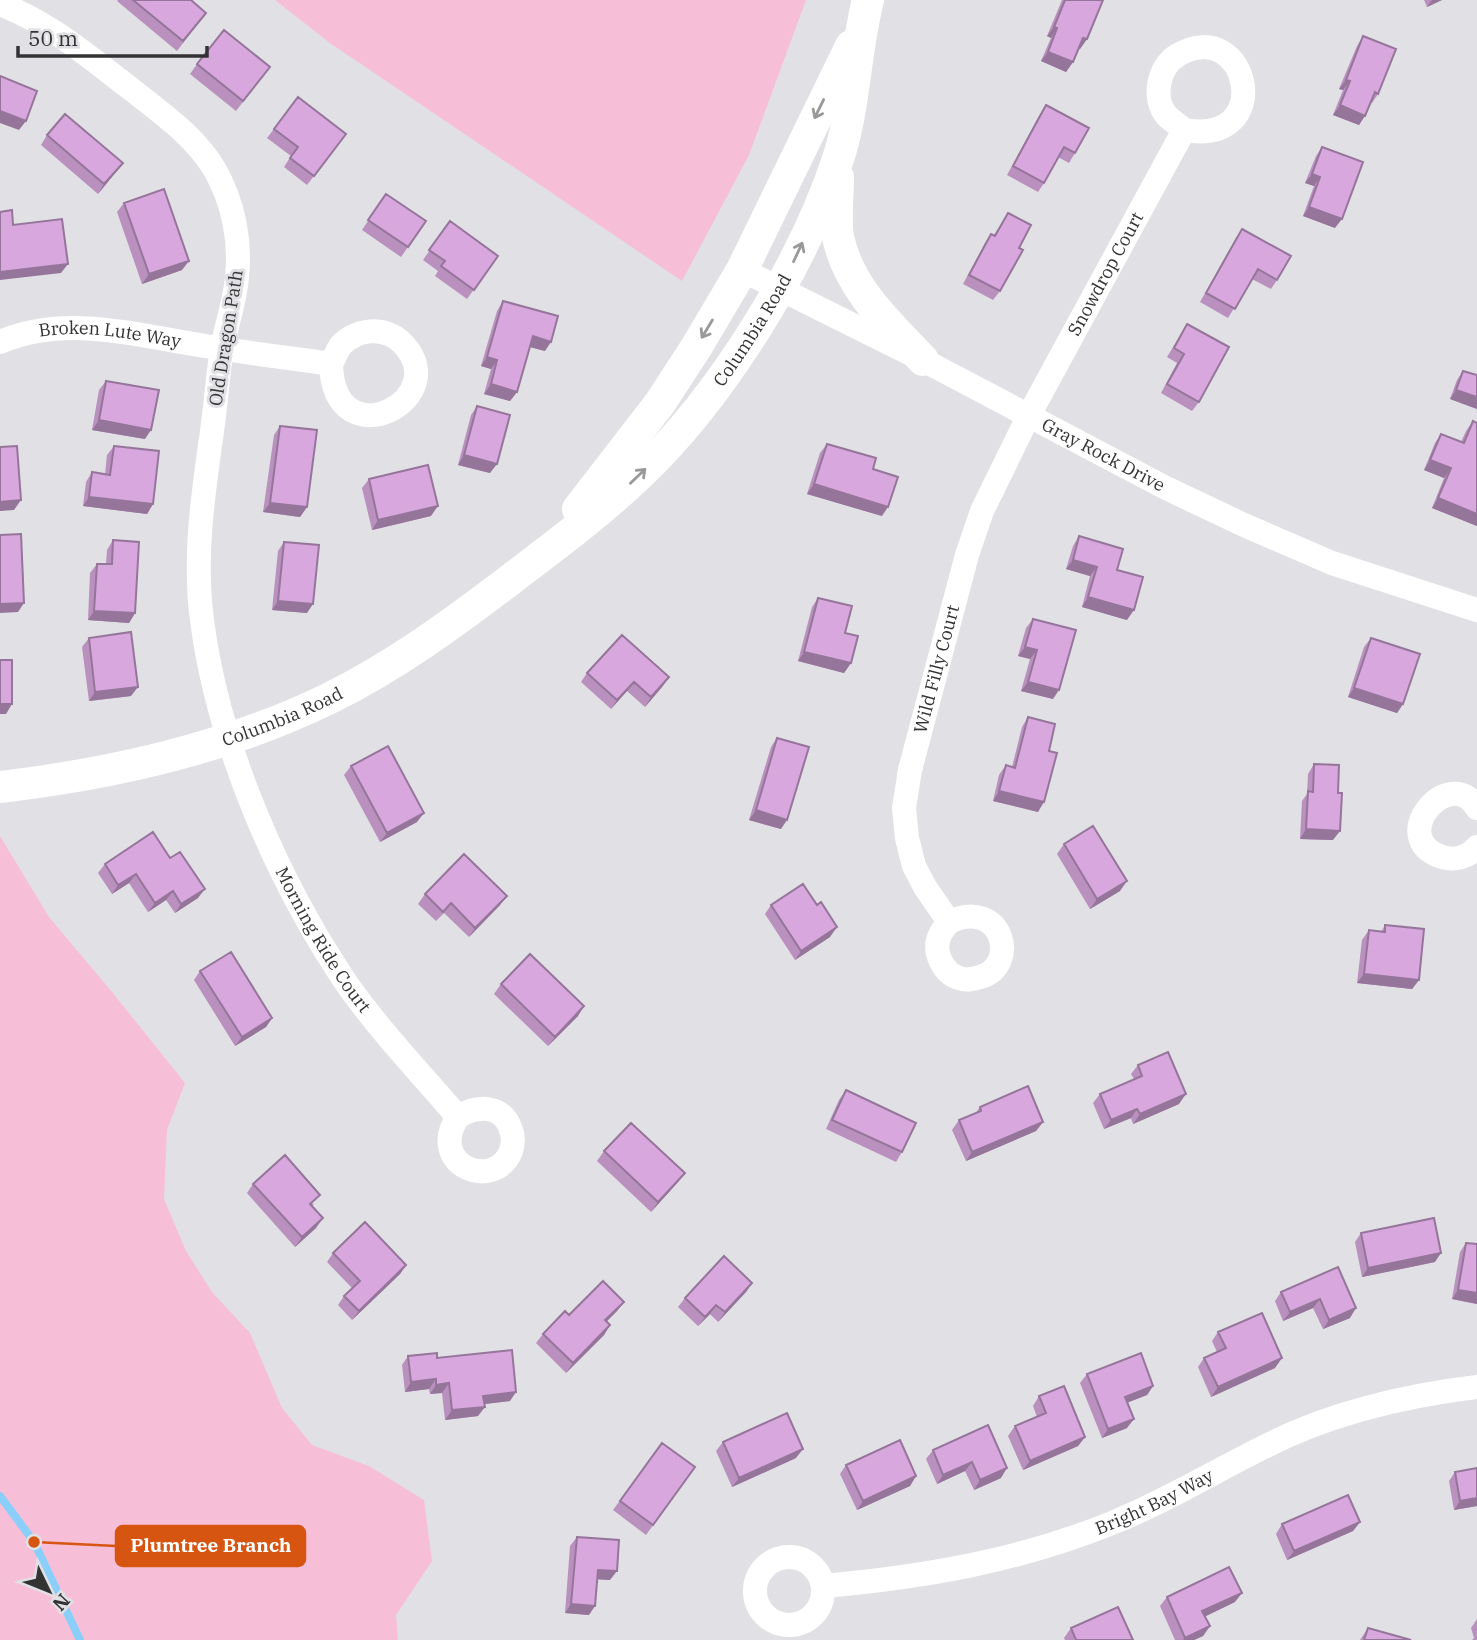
<svg xmlns="http://www.w3.org/2000/svg" width="1477" height="1640" viewBox="0 0 1477 1640" font-family="'IBM Plex Serif',serif">
<style>
.green{fill:#f7bfd7}
.lines{fill:none;stroke-linecap:round;stroke-linejoin:round}
.stream{stroke:#8acefa;stroke-width:8}
.minor{stroke:#fff;stroke-width:24}
.tertiary{stroke:#fff;stroke-width:32}
.wall{fill:#b990be}
.shaded-wall{fill:#96759b}
.building{fill:#d7a7dd;stroke:#96759b;stroke-width:2}
.oneway{stroke:#99999a}
.labels{text-anchor:middle;stroke-width:6;stroke-linejoin:round;paint-order:stroke}
.street-label{font-size:18px;fill:#333334;stroke:#e1e0e4}
.leader{fill:none;stroke:#d65510;stroke-width:2.5}
.callout-dot{fill:#d65510;stroke:#e1e0e4;stroke-width:2.5}
.callout{fill:#d65510;stroke:#d65510;stroke-width:2.5}
.callout-label{font-size:19px;text-anchor:middle;font-weight:bold;fill:#fff}
</style>
<rect width="100%" height="100%" fill="#e1e0e4"/>
<path class="green" d="M275 0H806L749 155 682 281 330 43Z
M0 836 49 917 112 992 185 1083 167 1130 164 1199 186 1251 212 1292 250 1333 282 1408 312 1445 369 1466 424 1500 432 1561 396 1615 398 1640H0Z"/>
<g class="lines">
<path class="stream" d="M0 1496 34 1542 80 1640"/>
<g class="minor">
<path id="s1" d="M0 4C50 23 89 57 131 89 161 113 195 136 215 170 233 202 241 240 237 277 235 303 225 328 221 354 217 384 215 414 210 445 202 503 194 561 202 620 218 745 278 883 349 987 382 1033 421 1074 458 1117 477 1105 503 1104 511 1130 514 1137 513 1144 511 1151 494 1193 426 1164 458 1117"/>
<path id="s2" d="M742 270 923 360 1164 487 1244 525 1332 563 1477 610"/>
<path id="s3" d="M0 342C67 314 135 335 205 346 247 353 289 358 331 364 334 464 460 396 400 341 383 326 357 329 341 345 337 350 334 359 331 364"/>
<path d="M1477 808C1450 763 1385 838 1442 857 1455 861 1468 857 1477 847"/>
<path id="s4" d="M949 922C1003 897 1020 966 980 977 973 979 967 981 959 978 943 973 932 951 940 935 942 930 946 926 949 922L925 887 914 866 907 838 904 808 910 770 967 555 982 511 1028 417 1184 130C1278 147 1248 14 1178 55 1158 66 1152 99 1167 116 1172 121 1179 125 1184 130"/>
<circle cx="789" cy="1591" r="34"/>
<path id="s5" d="M824 1586C923 1577 1019 1561 1112 1523 1165 1502 1213 1472 1264 1447 1330 1413 1403 1396 1477 1387"/>
</g>
<g class="tertiary">
<path d="M838 177C838 196 835 218 838 237 849 289 888 323 923 360"/>
<path d="M578 509 660 403 697 346 742 270 851 46"/>
<path id="s6" d="M0 787C112 774 228 748 330 698 395 666 452 624 510 580 553 547 598 514 638 476 721 398 804 264 839 156 855 105 855 51 868 0"/>
</g>
</g>
<path class="wall" d="M118 0H191L206 13 177 51 117 1Z
M1062 0H1103L1087 39 1080 49 1079 48 1073 62 1066 72 1041 61 1051 38 1047 36Z
M1424 0H1442L1427 7Z
M1363 36 1378 94 1372 103H1371L1359 125 1333 115 1343 90 1339 89 1357 46Z
M197 64 270 67 236 111 190 74Z
M1046 105 1075 153 1069 163 1058 157 1044 183 1038 192 1007 175 1040 114Z
M274 129 346 134 307 185 284 167 291 156 267 138Z
M47 135 123 163 98 194 41 145Z
M1322 147 1335 228 1303 216 1314 186 1305 183 1316 156Z
M386 194 426 221 401 257 362 230Z
M124 203 182 270 142 284 117 212Z
M1008 213 1000 291 993 300 963 284 985 243 991 234 994 235Z
M450 221 498 256 467 299 435 276 438 271 423 260Z
M1242 229 1277 280 1271 289 1252 279 1228 318 1200 302 1236 238Z
M503 301 545 351 530 347 517 392 510 401 484 394 491 369 481 366 497 311Z
M1187 324 1199 402 1192 411 1161 393 1177 363 1167 357Z
M1463 371 1477 375V409L1450 399 1457 380Z
M106 381 145 439 92 430 99 390Z
M477 406 490 473 458 465 471 415Z
M1473 421 1477 423V526L1432 508 1444 478 1424 470 1435 443 1441 434 1461 442 1466 431Z
M280 426 307 507 300 517 263 512 274 435Z
M827 444 873 469 882 516 807 494 820 453Z
M114 446 153 504 147 514 83 506 86 482 92 472 105 474 107 455Z
M369 479 431 516 372 530 362 488Z
M1079 536 1127 620 1082 607 1090 576 1066 569 1073 546Z
M113 540 135 613 129 623 88 620 90 573 97 564H106L107 550Z
M284 542 307 613 272 610 278 551Z
M818 598 845 633 851 663 844 673 798 661 812 607Z
M1033 619 1053 699 1021 691 1030 659 1018 656 1026 628Z
M89 638 131 696 89 701 82 647Z
M1371 638 1403 704 1397 713 1348 697 1364 647Z
M587 673 669 677 662 687 645 707 627 691 611 709 581 682Z
M1028 717 1049 751 1038 812 993 801 999 775 1006 765 1012 767 1022 727Z
M777 738 781 829 749 820 771 747Z
M1314 764 1333 840 1300 839 1302 801 1307 794 1308 774Z
M351 766 417 822 380 842 344 775Z
M1064 844 1120 891 1090 909 1057 854Z
M170 858 198 898 175 913 166 900 148 912 129 883 112 894 98 873 105 864Z
M425 894 500 905 469 937 444 913 436 921 418 904Z
M771 905H817L830 937 795 960 765 914Z
M1385 925 1419 980 1412 989 1357 983 1362 940 1369 930 1381 932Z
M200 971 272 1018 266 1027 235 1046 194 980Z
M501 984 578 1016 548 1046 494 994Z
M1138 1065 1179 1104 1133 1124 1131 1118 1104 1129 1093 1103 1100 1094 1134 1079 1131 1074Z
M846 1090 902 1152 896 1162 826 1129 839 1100Z
M980 1107 1043 1122 1036 1131 966 1161 952 1130 959 1120 975 1114Z
M604 1151 678 1182 651 1212 597 1161Z
M253 1184 314 1204 312 1206 316 1228 295 1247 247 1193Z
M1361 1233 1435 1262 1362 1277 1355 1242Z
M1466 1243 1477 1244V1304L1452 1299 1460 1252Z
M333 1253 406 1265 400 1274 352 1320 338 1305 344 1296 352 1288 327 1262Z
M1338 1267 1350 1318 1323 1329 1313 1308 1283 1321 1275 1301 1281 1292Z
M752 1283 746 1292 718 1322 710 1314 698 1326 678 1307 685 1298Z
M624 1302 617 1311 606 1322 610 1325 604 1335 566 1373 536 1343 543 1334 569 1315Z
M1218 1332 1275 1368 1211 1397 1198 1367 1204 1358 1217 1352 1212 1341Z
M408 1356 437 1358 510 1401 484 1404 478 1416 445 1420 442 1393 430 1394 429 1389 405 1392 402 1365Z
M1087 1374 1153 1386 1147 1395 1128 1402 1127 1428 1102 1438 1080 1383Z
M1039 1396 1085 1437 1078 1446 1023 1470 1008 1436 1015 1426 1037 1417 1033 1406Z
M988 1425 1001 1478 974 1490 965 1471 937 1484 926 1459 933 1450Z
M723 1442 796 1458 732 1487 716 1451Z
M662 1443 695 1467 646 1535 613 1510Z
M846 1465 916 1476 910 1486 857 1510 840 1474Z
M1477 1468V1506L1454 1510 1449 1481 1455 1472Z
M1360 1522 1353 1531 1287 1560 1276 1534 1282 1524Z
M577 1537 610 1580 597 1579 589 1615 565 1613 570 1546Z
M1167 1597 1235 1602 1205 1616 1210 1626 1203 1636 1194 1640H1175L1160 1606Z
M1477 1619V1640H1472L1474 1638 1471 1628Z
M1071 1628 1133 1640H1065L1064 1638Z
M1368 1628 1411 1640H1360Z"/>
<path class="shaded-wall" d="M1432 0H1442L1427 7Z
M1054 27 1057 28 1051 38 1047 36Z
M1083 38 1087 39 1080 49 1076 47Z
M1048 52 1073 62 1066 72 1041 61Z
M1346 80 1350 81 1343 90 1339 89Z
M1340 105 1365 116 1359 125 1333 115Z
M0 111 26 121 19 130 0 123Z
M123 163 116 172 98 194 104 184Z
M1312 174 1320 177 1314 186 1305 183Z
M1309 207 1342 219 1335 228 1303 216Z
M189 261 182 270 142 284 149 274Z
M68 264 61 273 0 280V272Z
M533 336 551 342 545 351 526 346Z
M487 357 497 360 491 369 481 366Z
M491 384 517 392 510 401 484 394Z
M1456 390 1477 397V409L1450 399Z
M99 420 151 430 145 439 92 430Z
M464 455 497 464 490 473 458 465Z
M1430 460 1451 468 1444 478 1424 470Z
M814 484 888 507 882 516 807 494Z
M89 497 153 504 147 514 83 506Z
M1438 498 1477 514V526L1432 508Z
M21 500 14 510 0 511V502Z
M270 503 307 507 300 517 263 512Z
M438 506 431 516 372 530 378 520Z
M1073 560 1097 567 1090 576 1066 569Z
M1088 597 1134 610 1127 620 1082 607Z
M278 601 313 604 307 613 272 610Z
M24 603 18 612 0 613V604Z
M94 611 135 613 129 623 88 620Z
M1025 647 1037 650 1030 659 1018 656Z
M804 652 851 663 844 673 798 661Z
M669 677 662 687 645 707 651 697Z
M634 682 627 691 611 709 617 700Z
M1028 682 1059 690 1053 699 1021 691Z
M138 687 131 696 89 701 95 692Z
M1354 688 1403 704 1397 713 1348 697Z
M0 704H12L6 714H0Z
M999 791 1044 802 1038 812 993 801Z
M756 810 787 820 781 829 749 820Z
M424 813 417 822 380 842 387 833Z
M1306 829 1340 831 1333 840 1300 839Z
M136 874 129 883 112 894 118 885Z
M1127 881 1120 891 1090 909 1097 899Z
M205 889 198 898 175 913 181 904Z
M173 891 166 900 148 912 155 903Z
M507 896 500 905 469 937 475 928Z
M837 927 830 937 795 960 801 951Z
M1364 974 1419 980 1412 989 1357 983Z
M584 1006 578 1016 548 1046 555 1037Z
M272 1018 266 1027 235 1046 242 1037Z
M1186 1094 1179 1104 1133 1124 1140 1114Z
M1137 1109 1131 1118 1104 1129 1111 1120Z
M1043 1122 1036 1131 966 1161 972 1152Z
M685 1173 678 1182 651 1212 658 1202Z
M323 1218 316 1228 295 1247 302 1237Z
M1441 1253 1435 1262 1362 1277 1368 1268Z
M406 1265 400 1274 352 1320 359 1311Z
M752 1283 746 1292 718 1322 725 1312Z
M1458 1290 1477 1293V1304L1452 1299Z
M1320 1299 1313 1308 1283 1321 1290 1312Z
M624 1302 617 1311 598 1330 605 1320Z
M716 1305 710 1314 698 1326 705 1317Z
M1356 1308 1350 1318 1323 1329 1329 1320Z
M610 1325 604 1335 566 1373 573 1363Z
M1282 1358 1275 1368 1211 1397 1218 1387Z
M436 1379 429 1389 405 1392 411 1382Z
M449 1383 442 1393 430 1394 436 1385Z
M1153 1386 1147 1395 1119 1406 1125 1397Z
M516 1392 510 1401 477 1405 483 1396Z
M485 1407 478 1416 445 1420 452 1410Z
M1134 1419 1127 1428 1102 1438 1108 1429Z
M1085 1437 1078 1446 1023 1470 1030 1461Z
M803 1449 796 1458 732 1487 739 1478Z
M972 1462 965 1471 937 1484 943 1475Z
M1007 1468 1001 1478 974 1490 980 1480Z
M916 1476 910 1486 857 1510 863 1501Z
M1477 1498V1506L1454 1510 1460 1501Z
M1360 1522 1353 1531 1287 1560 1294 1551Z
M598 1570 617 1571 610 1580 591 1579Z
M1242 1593 1235 1602 1196 1621 1202 1611Z
M571 1604 595 1606 589 1615 565 1613Z
M1210 1626 1203 1636 1194 1640H1183L1185 1638Z"/>
<path class="building" d="M133 0H191L206 13 183 41Z
M1065 0H1103L1087 39 1083 38 1073 62 1048 52 1057 28 1054 27Z
M224 30 270 67 243 101 197 64Z
M1363 36 1396 49 1378 94 1375 92 1365 116 1340 105 1350 81 1346 80Z
M0 76 37 91 26 121 0 111Z
M298 97 346 134 314 176 290 158 298 147 274 129Z
M1046 105 1089 128 1075 153 1064 147 1044 183 1013 166Z
M65 114 123 163 104 184 47 135Z
M1322 147 1363 162 1342 219 1309 207 1320 177 1312 174Z
M164 189 189 261 149 274 124 203Z
M386 194 426 221 408 247 368 220Z
M12 210 13 225 62 219 68 264 0 272V212Z
M1008 213 1031 225 1019 248 1023 250 1000 291 969 275 991 234 995 236Z
M450 221 498 256 474 290 441 266 445 261 429 250Z
M1242 229 1291 256 1277 280 1258 269 1235 309 1206 293Z
M503 301 558 316 551 342 533 336 517 392 491 384 497 360 487 357Z
M1187 324 1229 347 1199 402 1167 384 1184 354 1174 348Z
M1463 371 1477 375V397L1456 390Z
M106 381 159 390 151 430 99 420Z
M477 406 510 415 497 464 464 455Z
M1473 421 1477 423V514L1438 498 1451 468 1430 460 1441 434 1464 443Z
M280 426 317 430 307 507 270 503Z
M827 444 876 458 873 469 898 477 888 507 814 484Z
M17 446 21 500 0 502V447Z
M114 446 159 451 153 504 89 497 92 472 110 475Z
M428 465 438 506 378 520 369 479Z
M21 534 24 603 0 604V535Z
M1079 536 1123 549 1117 570 1143 577 1134 610 1088 597 1097 567 1073 560Z
M113 540 139 542 135 613 94 611 97 564H112Z
M284 542 319 545 313 604 278 601Z
M818 598 852 606 845 633 858 636 851 663 804 652Z
M1033 619 1076 630 1059 690 1028 682 1037 650 1025 647Z
M131 632 138 687 95 692 89 638Z
M622 635 669 677 651 697 634 682 617 700 587 673Z
M1371 638 1420 654 1403 704 1354 688Z
M0 660H12V704H0Z
M1028 717 1055 724 1049 751 1057 753 1044 802 999 791 1006 765 1015 768Z
M777 738 809 747 787 820 756 810Z
M388 746 424 813 387 833 351 766Z
M1314 764 1339 765 1338 793H1342L1340 831 1306 829 1308 791 1313 792Z
M1093 826 1127 881 1097 899 1064 844Z
M153 832 170 858 180 852 205 889 181 904 173 891 155 903 136 874 118 885 105 864Z
M464 854 507 896 475 928 451 903 443 912 425 894Z
M803 884 817 905 821 902 837 927 801 951 771 905Z
M1385 925 1424 929 1419 980 1364 974 1369 930 1385 932Z
M231 952 272 1018 242 1037 200 971Z
M530 954 584 1006 555 1037 501 984Z
M1168 1052 1186 1094 1140 1114 1137 1109 1111 1120 1100 1094 1142 1076 1138 1065Z
M1028 1086 1043 1122 972 1152 959 1120 981 1111 980 1107Z
M846 1090 916 1123 902 1152 832 1120Z
M631 1123 685 1173 658 1202 604 1151Z
M285 1155 320 1195 310 1204 323 1218 302 1237 253 1184Z
M1434 1218 1441 1253 1368 1268 1361 1233Z
M365 1222 406 1265 359 1311 344 1296 360 1281 333 1253Z
M1466 1243 1477 1244V1293L1458 1290Z
M724 1256 752 1283 725 1312 716 1305 705 1317 685 1298Z
M1338 1267 1356 1308 1329 1320 1320 1299 1290 1312 1281 1292Z
M603 1281 624 1302 605 1320 610 1325 573 1363 543 1334 565 1311 569 1315Z
M1262 1313 1282 1358 1218 1387 1204 1358 1226 1348 1218 1332Z
M512 1350 516 1392 483 1396 485 1407 452 1410 449 1383 436 1385V1379L411 1382 408 1356 437 1353V1358Z
M1141 1353 1153 1386 1125 1397 1134 1419 1108 1429 1087 1374Z
M1064 1386 1085 1437 1030 1461 1015 1426 1046 1413 1039 1396Z
M787 1413 803 1449 739 1478 723 1442Z
M988 1425 1007 1468 980 1480 972 1462 943 1475 933 1450Z
M900 1440 916 1476 863 1501 846 1465Z
M662 1443 695 1467 653 1525 620 1501Z
M1477 1468V1498L1460 1501 1455 1472Z
M1348 1495 1360 1522 1294 1551 1282 1524Z
M577 1537 619 1540 617 1571 598 1570 595 1606 571 1604Z
M1229 1567 1242 1593 1202 1611 1210 1626 1185 1638 1167 1597Z
M1118 1607 1133 1640H1076L1071 1628Z
M1368 1628 1411 1640H1364Z"/>
<defs><path id="oneway-shaft" d="M-6 0H5M1.5-3L5.5 0L1.5 3" fill="none" stroke-width="1.6" stroke-linecap="round" stroke-linejoin="round" transform="scale(1.75)"/></defs>
<g class="oneway">
<use href="#oneway-shaft" transform="translate(819 109) rotate(116)"/>
<use href="#oneway-shaft" transform="translate(798 252) rotate(-65)"/>
<use href="#oneway-shaft" transform="translate(707 329) rotate(121)"/>
<use href="#oneway-shaft" transform="translate(638 476) rotate(-44)"/>
</g>
<g class="labels">
<g class="street-label">
<text dy="6" stroke="none"><textPath href="#s4" startOffset="901">Snowdrop Court</textPath></text>
<text dy="6" stroke="none"><textPath href="#s6" startOffset="910">Columbia Road</textPath></text>
<text dy="6" stroke="none"><textPath href="#s3" startOffset="112">Broken Lute Way</textPath></text>
<text transform="translate(226 338) rotate(-81)" y="6">Old Dragon Path</text>
<text dy="6" stroke="none"><textPath href="#s2" startOffset="406">Gray Rock Drive</textPath></text>
<text dy="6" stroke="none"><textPath href="#s4" startOffset="469">Wild Filly Court</textPath></text>
<text dy="6" stroke="none"><textPath href="#s6" startOffset="292">Columbia Road</textPath></text>
<text dy="6" stroke="none"><textPath href="#s1" startOffset="1076">Morning Ride Court</textPath></text>
<text dy="6" stroke="none"><textPath href="#s5" startOffset="343">Bright Bay Way</textPath></text>
</g>
</g>
<path class="leader" d="M34 1542L116 1546"/>
<circle class="callout-dot" cx="34" cy="1542" r="7"/>
<rect class="callout" x="116" y="1526" width="189" height="40" rx="7"/>
<g class="callout-label">
<text x="211" y="1552">Plumtree Branch</text>
</g>
<g transform="translate(49 1591) rotate(133)" stroke="#e1e0e4" stroke-width="5" paint-order="stroke">
<path d="M0-5L12 26L0 18L-12 26Z" fill="#333334"/>
<text y="-10" font-size="19" font-weight="bold" text-anchor="middle" fill="#333334">N</text>
</g>
<path d="M18 46v10h189v-10" fill="none" stroke="#333334" stroke-width="3.5"/>
<text x="28" y="46" font-size="21" fill="#333334" stroke="#e1e0e4" stroke-width="5" paint-order="stroke">50 m</text>
</svg>
